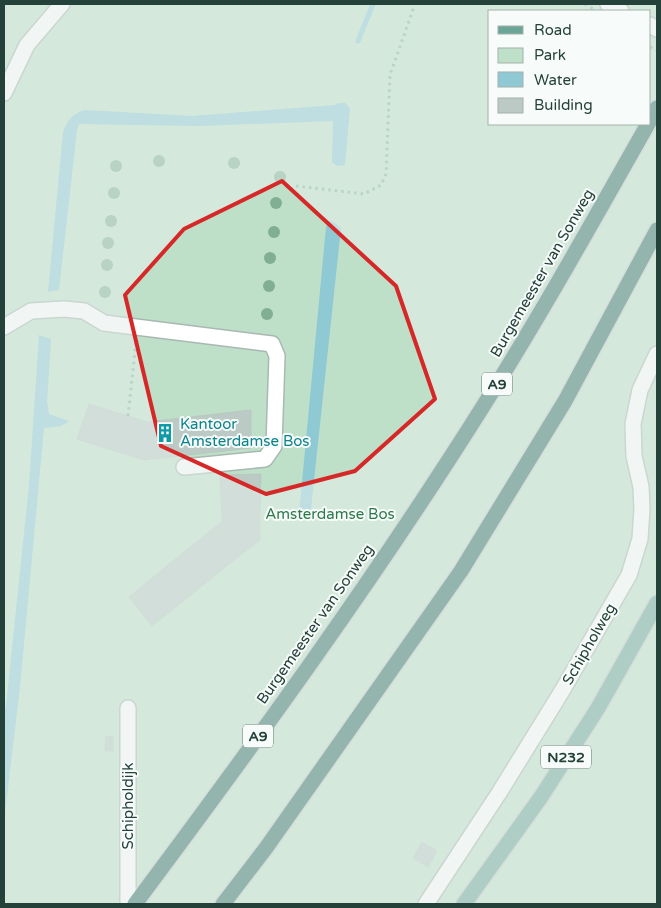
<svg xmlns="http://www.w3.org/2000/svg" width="661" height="908" viewBox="0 0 661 908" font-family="'Varela Round',sans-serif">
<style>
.green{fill:#bfe0c8;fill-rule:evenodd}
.water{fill:#8ec9d4}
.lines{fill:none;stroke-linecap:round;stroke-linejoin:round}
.stream{stroke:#8ec9d4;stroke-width:5}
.building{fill:#bbcac4;stroke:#b8c9c2}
.minor-casing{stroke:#a8b8b2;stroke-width:18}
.major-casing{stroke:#c2cac8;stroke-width:18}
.highway-casing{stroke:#c2cac8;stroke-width:18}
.path{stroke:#86b3a5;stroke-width:3;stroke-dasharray:2.5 4;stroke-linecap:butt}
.minor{stroke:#fff;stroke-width:15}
.major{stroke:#6aa596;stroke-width:15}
.highway{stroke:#2f6f62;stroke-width:15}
.tree{fill:#80af93}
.marked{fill:none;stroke:#d62828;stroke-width:4;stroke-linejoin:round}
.labels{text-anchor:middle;stroke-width:4;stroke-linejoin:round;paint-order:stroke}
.shield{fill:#f7fbf9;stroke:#637a73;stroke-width:1}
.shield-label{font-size:14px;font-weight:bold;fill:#24423a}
.street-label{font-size:15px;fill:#24423a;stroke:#f7fbf9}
.culture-label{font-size:15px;fill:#0d838f;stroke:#f7fbf9;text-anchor:start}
.park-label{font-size:15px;fill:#2d7a4b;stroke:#f7fbf9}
</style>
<rect width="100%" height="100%" fill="#e6efeb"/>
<path class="green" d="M4 4H657V904H4ZM490 11H650V124H490Z"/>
<path class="water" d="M338 103H345L350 108 345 165 337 166 332 162 333 121 199 126 79 124 77 130 59 290 48 292 63 132C68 120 72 114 85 110L192 116 335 105Z
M330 221 335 223 341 228 311 509 309 514 303 516 299 514 326 227Z
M39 335 51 339 47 402 49 414 69 421 61 426 44 428 20 687 5 813 4 814V712L6 706 29 485Z"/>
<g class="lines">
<path class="stream" d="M358 41 373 4"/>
</g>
<path class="building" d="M89 404 147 422 251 410V448L144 460 77 439Z
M261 474 260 516H222L220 475Z
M222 516H260V540L238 557 214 528 222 522Z
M214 528 238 557 186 599 163 569Z
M163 569 186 599 152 626 129 597Z
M106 736 113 737V751H105Z
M422 842 437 851 428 867 413 858Z"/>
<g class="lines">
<g class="minor-casing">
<path id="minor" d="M608 4 621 11
M650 25 657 29
M4 93 27 45 62 4
M4 327 31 311 64 309 84 311 104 323 272 344 277 356 274 446 265 459 184 467
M128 708V904
M426 904 499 793 562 691 629 575 640 539 642 509 641 487 634 456 633 424 640 390 657 354"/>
</g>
<g class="major-casing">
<path id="major" d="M464 904 541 797 598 708 657 603"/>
</g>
<g class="highway-casing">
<path id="highway" d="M650 121 657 108
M135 904C256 742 375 578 482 408 541 315 594 219 648 124
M223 904 266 848 461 571 565 401 657 230"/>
</g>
<path class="path" d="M585 4 593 9
M650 47 657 50
M296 186 364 194 381 185 386 174 390 75 415 4
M128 416 136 342"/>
<use href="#minor" class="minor"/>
<use href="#major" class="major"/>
<use href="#highway" class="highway"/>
</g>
<g class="tree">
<circle cx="159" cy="161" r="6"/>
<circle cx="234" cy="163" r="6"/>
<circle cx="116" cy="166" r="6"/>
<circle cx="280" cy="177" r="6"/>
<circle cx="114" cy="193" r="6"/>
<circle cx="276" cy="203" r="6"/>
<circle cx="111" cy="221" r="6"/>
<circle cx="274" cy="232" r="6"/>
<circle cx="108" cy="243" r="6"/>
<circle cx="270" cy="258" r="6"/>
<circle cx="107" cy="265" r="6"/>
<circle cx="269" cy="286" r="6"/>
<circle cx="105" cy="292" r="6"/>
<circle cx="267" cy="314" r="6"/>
</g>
<path d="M0 0H661V908H0ZM282 181 396 286 435 399 355 471 266 494 161 446 125 295 184 229Z" fill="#e6efeb" fill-opacity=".55" fill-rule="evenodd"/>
<path class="marked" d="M282 181 396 286 435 399 355 471 266 494 161 446 125 295 184 229Z"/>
<defs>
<g id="building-bare" transform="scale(1.5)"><path d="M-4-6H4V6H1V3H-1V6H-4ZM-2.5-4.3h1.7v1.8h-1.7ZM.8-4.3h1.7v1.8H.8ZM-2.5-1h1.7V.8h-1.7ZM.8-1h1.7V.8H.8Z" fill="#0f9aa8" stroke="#f7fbf9" stroke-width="2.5" paint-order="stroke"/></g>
</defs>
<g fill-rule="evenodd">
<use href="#building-bare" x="165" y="433"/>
</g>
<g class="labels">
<g class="shield">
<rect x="482" y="372.5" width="30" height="23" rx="4"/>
<rect x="243" y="724.5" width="30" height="23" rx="4"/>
<rect x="541" y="745.5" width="50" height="23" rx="4"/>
</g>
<g class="shield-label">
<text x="497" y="389">A9</text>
<text x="258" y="741">A9</text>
<text x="566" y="762">N232</text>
</g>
<g class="street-label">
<text transform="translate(542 273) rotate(-60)" y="5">Burgemeester van Sonweg</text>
<text transform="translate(315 624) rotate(-55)" y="5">Burgemeester van Sonweg</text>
<text transform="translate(589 644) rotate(-60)" y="5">Schipholweg</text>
<text transform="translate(128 806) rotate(-90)" y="5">Schipholdijk</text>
</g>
<g class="culture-label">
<text x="180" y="429">Kantoor<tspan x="180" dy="17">Amsterdamse Bos</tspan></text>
</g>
<g class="park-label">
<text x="330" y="519">Amsterdamse Bos</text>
</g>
</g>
<rect width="661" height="908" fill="none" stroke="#24423a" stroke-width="10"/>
<rect x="488" y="10" width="162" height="115" fill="#f7fbf9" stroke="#a3b1ad"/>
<rect x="498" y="26" width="25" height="8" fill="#6aa596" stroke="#a3b1ad"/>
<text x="534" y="35" font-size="15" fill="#24423a">Road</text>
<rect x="498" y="48" width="25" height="15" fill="#bfe0c8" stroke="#a3b1ad"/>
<text x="534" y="60" font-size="15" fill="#24423a">Park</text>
<rect x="498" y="72" width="25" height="15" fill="#8ec9d4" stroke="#a3b1ad"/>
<text x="534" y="85" font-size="15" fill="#24423a">Water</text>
<rect x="498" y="98" width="25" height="15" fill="#bbcac4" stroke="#a3b1ad"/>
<text x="534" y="110" font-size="15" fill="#24423a">Building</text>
</svg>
